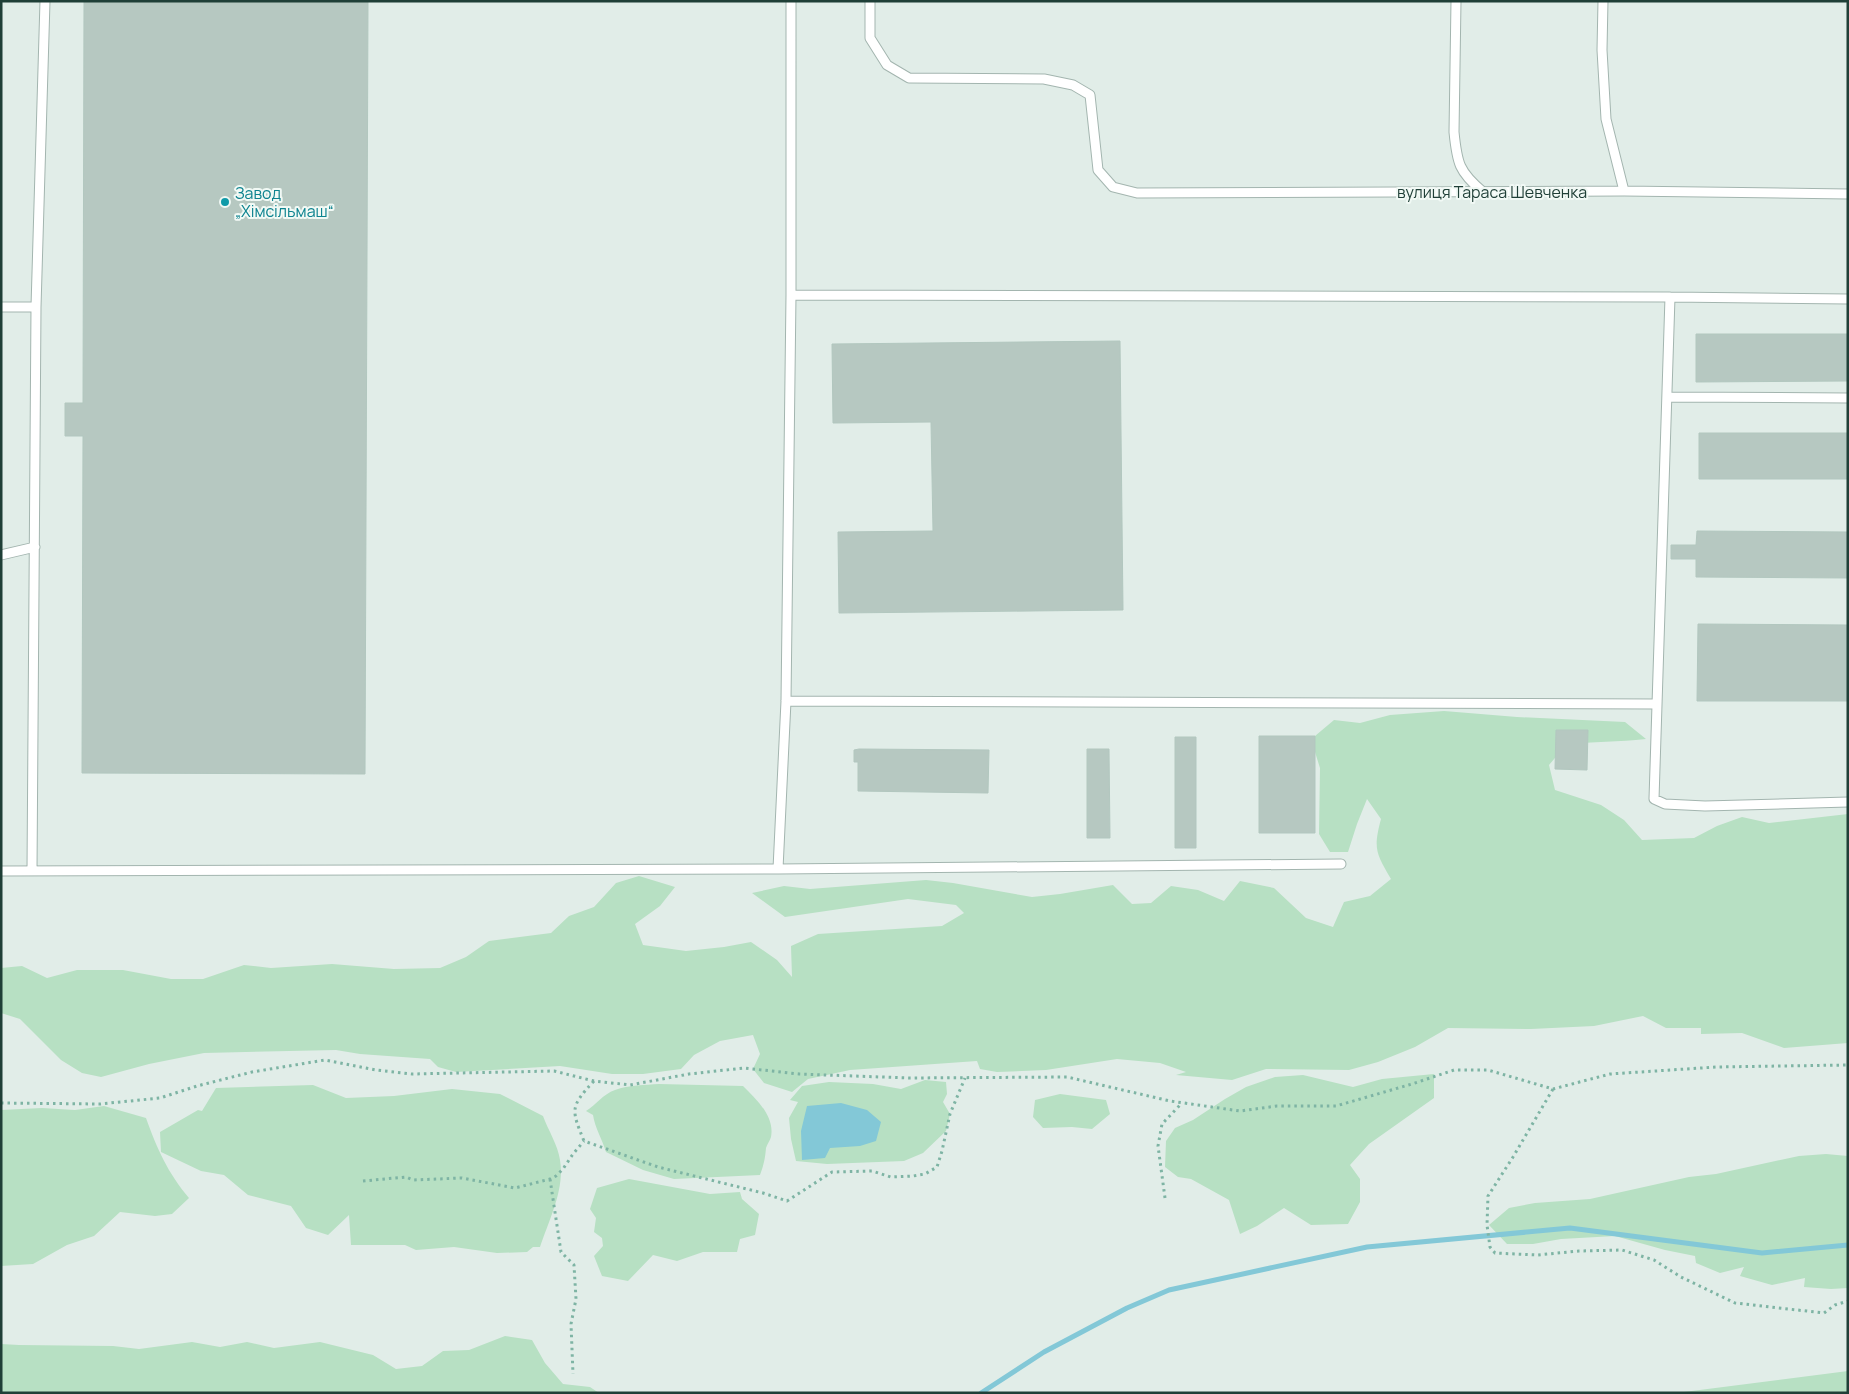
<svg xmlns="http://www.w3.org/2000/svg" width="1849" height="1394" viewBox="0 0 1849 1394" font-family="Manrope,sans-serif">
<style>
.green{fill:#b7e0c3}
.water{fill:#83c8d7}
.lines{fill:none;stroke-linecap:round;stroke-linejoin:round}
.stream{stroke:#83c8d7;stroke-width:5}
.building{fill:#b6c8c1;stroke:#b2c7bf}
.service-casing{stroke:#a3b5af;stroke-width:11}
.path{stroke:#7eb4a4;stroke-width:3;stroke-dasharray:2.5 4;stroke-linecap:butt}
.service{stroke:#fff;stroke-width:9}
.culture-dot{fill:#0f9aa8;stroke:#f1f9f5;stroke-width:2}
.labels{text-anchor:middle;stroke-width:4;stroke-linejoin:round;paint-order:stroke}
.street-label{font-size:16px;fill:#1f3f37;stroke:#f1f9f5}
.culture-label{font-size:16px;fill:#0d838f;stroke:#f1f9f5;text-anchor:start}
</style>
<rect width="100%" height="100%" fill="#e1ede8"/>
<path class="green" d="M1444 711 1517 717 1625 722 1646 739C1619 742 1593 741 1566 745L1549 765 1555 790 1601 805 1624 820 1642 840 1694 838 1717 826 1742 817 1769 823 1848 814V1043L1784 1048 1742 1033 1701 1034V1028H1666L1643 1016 1594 1026 1531 1029 1448 1028 1415 1047 1378 1062 1349 1070 1266 1069 1232 1080 1176 1075 1186 1072 1160 1063 1117 1059 1046 1070 997 1072 980 1069 977 1061 850 1070 808 1079 792 1092 764 1083 753 1069 760 1054 753 1035 720 1041 694 1055 681 1069 643 1074H612L560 1066 456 1072 438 1067 430 1059 360 1054 336 1050 204 1053 149 1064 101 1077 82 1073 61 1060 20 1019 1 1013V968L22 966 47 978 77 970H123L171 979H203L244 965 271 968 332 964 394 969 440 968 466 957 489 941 551 933 569 916 594 907 616 883 639 876 675 887 660 906 635 924 643 945 686 951 724 947 751 942 777 960 792 977 791 946 818 934 942 926 964 913 956 905 908 899 785 917 752 893 784 886 810 889 926 880 953 883 1032 897 1060 894 1113 885 1132 904 1151 903 1171 886 1198 890 1224 901 1240 881 1274 888 1306 918 1333 927 1344 902 1370 896 1391 879C1376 853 1373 849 1381 819L1367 799 1357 824 1348 852H1330L1319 834 1320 768 1310 736H1315L1334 720 1360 723 1390 715Z
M1434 1074V1098L1369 1144 1350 1165 1360 1179V1202L1348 1224 1311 1225 1284 1208 1257 1226 1240 1234 1229 1200 1191 1179 1178 1177 1165 1167 1166 1141 1175 1128 1193 1120 1225 1099 1246 1087 1275 1077 1303 1075 1353 1087 1382 1079Z
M925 1080 946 1082 947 1094 943 1102 950 1114 946 1131 923 1153 904 1161 827 1164 796 1161 791 1139 789 1118 798 1102 790 1100 802 1086 829 1082 873 1084 901 1089Z
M659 1084 743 1086C756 1099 775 1116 771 1137 770 1141 767 1144 766 1148 765 1159 764 1164 760 1175L674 1179 643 1170 606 1152C602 1139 595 1128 593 1115L586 1111C596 1105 603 1094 615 1090 629 1085 645 1085 659 1084Z
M313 1085 346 1098 394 1096 452 1089 500 1094 543 1116C548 1130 558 1145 560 1160 565 1189 549 1220 540 1247H533L527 1252 497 1253 454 1247 416 1250 405 1245H351L349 1215 328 1235 306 1228 291 1206 248 1195 224 1175 201 1171 161 1152 160 1132 198 1110 202 1111 216 1088Z
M1060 1094 1106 1100 1110 1114 1092 1129 1072 1127 1043 1128 1033 1117 1035 1100Z
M104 1106 146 1118C157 1149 168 1173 189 1198L172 1214 155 1216 120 1212 94 1236 67 1245 33 1264 1 1266V1110L42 1108 75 1110Z
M1826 1154 1848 1156V1288L1831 1289 1804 1287 1805 1278 1772 1285 1740 1276 1744 1267 1720 1273 1696 1263 1695 1256 1665 1250 1615 1236 1561 1239 1533 1244H1507L1489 1225 1509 1208 1535 1203 1590 1199 1689 1177 1716 1174 1799 1156Z
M629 1179 710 1194 740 1192 742 1199 759 1214 755 1235 740 1239 737 1252H703L677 1261 653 1255 628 1281 602 1276 594 1256 603 1246 602 1238 594 1232 596 1218 590 1209 597 1188Z
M505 1336 532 1340 545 1363 563 1384 590 1387 599 1393H1V1344L19 1345 113 1346 139 1349 192 1342 220 1347 247 1342 274 1348 320 1342 373 1355 396 1369 422 1366 443 1351 469 1350Z
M1848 1371V1393H1683L1684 1392Z"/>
<path class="water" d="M841 1103 867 1110 881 1122 876 1141 860 1146 830 1148 825 1158 802 1160 801 1131 807 1106Z"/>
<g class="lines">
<path class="stream" d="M981 1393 1044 1352 1127 1308 1169 1290 1367 1247 1570 1228 1762 1253 1848 1245"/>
</g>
<path class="building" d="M84 1H368L365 774 82 773 83 436H65V403H83Z
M1696 334H1848V381L1696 382Z
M1120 341 1123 610 839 613 838 532 933 531 931 422 833 423 832 344Z
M1699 433H1848V479H1699Z
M1697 531 1848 532V578L1696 577V559H1671V545H1696Z
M1698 624 1848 625V701H1697Z
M1556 730H1588L1587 770 1555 769Z
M1259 736H1315V833H1259Z
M1175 737H1196V848H1175Z
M859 749 989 750 988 793 858 791V762H854V750Z
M1087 749H1109L1110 838H1087Z"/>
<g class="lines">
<g class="service-casing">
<path id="service" d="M870 1V38L887 65 909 78 1044 79 1073 85 1090 95 1098 170 1113 187 1137 193 1624 191 1848 194
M1456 1 1454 132C1457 163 1459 172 1483 192
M1603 1 1602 50 1606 119 1624 191
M791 295 1670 297 1848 299
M1670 297 1654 799 1665 804 1705 806 1848 802
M1 307H36
M1667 397 1848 398
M1 555 35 547
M786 701 1656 704
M778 869 786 701 791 295V1
M1 871 778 869 1341 864
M32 871 36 307 45 1"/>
</g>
<path class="path" d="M594 1081C570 1107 571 1109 584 1141L658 1167 763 1193 787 1201 832 1172 872 1171 891 1177 913 1176 925 1174 937 1167 942 1151 950 1114 965 1078
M1553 1089 1513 1157 1488 1196 1487 1225 1490 1247 1495 1253 1537 1255 1579 1251 1622 1250 1654 1260 1681 1277 1735 1303 1824 1313 1835 1305 1848 1301
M1 1103 100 1104 160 1098 197 1086 252 1072 325 1060 376 1070 412 1074 554 1071 594 1081 630 1085 689 1074 744 1068 799 1074 909 1078 1067 1077 1170 1101 1240 1111 1277 1106H1336L1412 1084 1454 1070H1488L1553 1089 1610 1074 1716 1067 1848 1065
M550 1179 561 1252 574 1265 576 1299 571 1324 573 1374
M363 1181 406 1177 413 1180 462 1178 515 1188 550 1179 556 1176 563 1169 573 1154 584 1141
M1165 1198 1158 1146 1162 1124 1182 1103"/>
<use href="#service" class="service"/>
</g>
<circle class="culture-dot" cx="225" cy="202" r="5"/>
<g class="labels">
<g class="street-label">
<text x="1492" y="198">вулиця Тараса Шевченка</text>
</g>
<g class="culture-label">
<text x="235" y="199">Завод<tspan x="235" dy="18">„Хімсільмаш“</tspan></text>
</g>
</g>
<rect width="1849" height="1394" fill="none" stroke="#1f3f37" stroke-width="5"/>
</svg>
